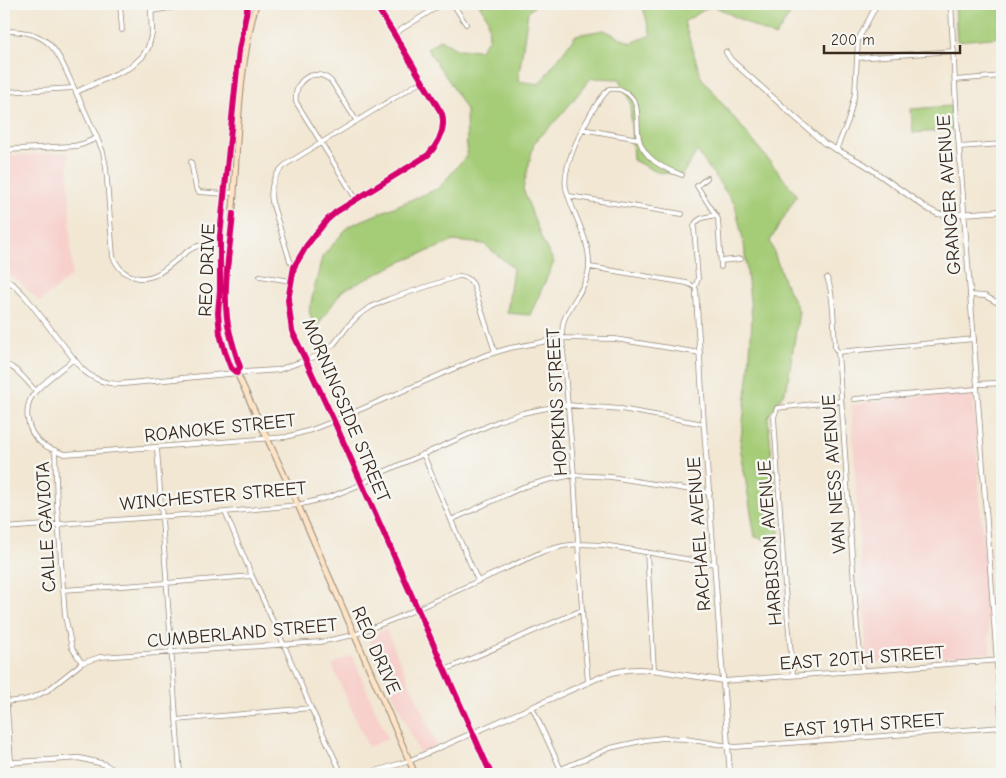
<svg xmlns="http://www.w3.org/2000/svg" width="1006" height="778" viewBox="0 0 1006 778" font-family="'Comic Neue',sans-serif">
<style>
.built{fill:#f7d0cc}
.green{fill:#a5cc77;stroke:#707b4a}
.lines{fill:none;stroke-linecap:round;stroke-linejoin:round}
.minor-casing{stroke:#968878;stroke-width:5.5}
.tertiary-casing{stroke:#968878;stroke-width:6}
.secondary-casing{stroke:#968878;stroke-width:7}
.minor{stroke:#fff;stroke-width:4}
.tertiary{stroke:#fff;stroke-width:4.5}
.secondary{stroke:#fee4c6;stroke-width:5}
.cycleway-casing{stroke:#f6f6f2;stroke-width:9}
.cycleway{stroke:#d6006c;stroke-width:6}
.labels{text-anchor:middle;stroke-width:5;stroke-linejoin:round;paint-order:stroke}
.street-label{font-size:19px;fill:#3b2a1e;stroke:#f6f6f2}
</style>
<rect width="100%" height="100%" fill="#f6f6f2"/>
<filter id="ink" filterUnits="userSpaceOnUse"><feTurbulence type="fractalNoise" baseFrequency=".02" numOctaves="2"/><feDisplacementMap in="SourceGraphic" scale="10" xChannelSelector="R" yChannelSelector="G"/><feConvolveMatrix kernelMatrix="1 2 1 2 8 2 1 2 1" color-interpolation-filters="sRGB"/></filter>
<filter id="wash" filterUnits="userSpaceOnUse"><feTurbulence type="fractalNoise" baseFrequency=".0096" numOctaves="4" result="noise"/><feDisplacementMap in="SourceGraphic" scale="20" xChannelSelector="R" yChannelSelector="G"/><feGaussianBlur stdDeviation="1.12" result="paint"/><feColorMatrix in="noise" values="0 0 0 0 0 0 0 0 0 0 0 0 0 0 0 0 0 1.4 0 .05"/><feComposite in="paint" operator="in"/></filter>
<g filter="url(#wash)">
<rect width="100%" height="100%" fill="#f2e7d3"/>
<path class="built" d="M68 152 72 275 40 302 21 283 4 272V156L62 153Z
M973 389 990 653 867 663 851 405Z
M386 629 437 745 419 753 368 637Z
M352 655 388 739 368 747 332 665Z"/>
<path class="green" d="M479 4H537L528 12 518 81 539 84 576 35 604 30 631 43 651 35 642 4H797L775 37 712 5 684 22 701 77 797 195 770 241 784 281 799 311 787 388 768 417 780 542 755 537 740 446 749 371 752 319 744 244 735 205 697 151 682 175 657 172 633 160 630 102 620 79 591 78 562 114 534 143 523 189 542 240 554 262 530 315 507 313 513 268 484 244 454 241 401 262 342 291 315 329 309 311 322 257 349 226 439 188 467 155 466 110 451 84 427 49 440 39 456 49 480 50 489 38 488 19Z
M955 4H1002V37L957 41Z
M951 106 953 130 913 133 911 109Z"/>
</g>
<g filter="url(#ink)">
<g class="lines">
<g class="minor-casing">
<path id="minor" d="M120 4 122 30
M375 4 394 34 442 114C446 130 439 143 428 155L336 212 327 220 307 245 294 267 288 300 292 331 334 421 491 774
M453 4 466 24
M152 11 175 7 180 4
M4 12 5 31
M4 31C54 30 57 53 76 92
M394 34 442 4
M857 58 954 51
M955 80 1002 76
M4 92 74 88
M582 129 639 139
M97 138 103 152 106 167 113 257C118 267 123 274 135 277 159 284 175 256 195 247 206 243 219 245 230 246
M959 147 1002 144
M836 150 848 121 855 93 858 40 877 4
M191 162 196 188 199 192 225 194 234 192
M707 178 697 186 718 219 721 267
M569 196 682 214
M356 199 296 102C293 80 314 66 331 81L356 120
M721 261 741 259
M294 267 290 261 272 202C269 186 275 172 288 163L422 81
M590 267 687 283 695 287 696 291
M260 276 291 281
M827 278C834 292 834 331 835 348L838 352 857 627 862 670
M695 287 698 279 694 227C696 217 708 217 716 215
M970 295 985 296 1002 305
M838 352 974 339
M74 359C62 369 47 379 36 391 22 406 26 431 41 443 48 449 57 451 65 454L286 437 311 430 334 421 483 356 510 348 548 341 562 338 615 339 700 353
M306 360 317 356 334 344 348 326 359 315 371 307 389 299 459 276C466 276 469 279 473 284L495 352
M4 364C17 367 27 382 36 391
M854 399 977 389V387
M157 448 180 774
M55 450 57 505 65 616 72 648 82 663
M423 454 451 520 478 581
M225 512 252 576 284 645 311 708 342 774
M451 520 523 487 548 480 574 475 611 477 710 493
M4 528 225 512 298 505 330 497 362 484 381 473 501 420 523 413 542 409 567 405 621 409 704 424
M647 552 654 670
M63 590 166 583 252 576
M4 667 11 762
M445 670 582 610
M793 676 785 588 774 417 777 408 841 401
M724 681 1002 660
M588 682 582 610 574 475 562 338C562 332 562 326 564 320 571 301 589 286 589 265 590 238 572 214 566 188 561 164 592 106 609 89 617 88 621 89 627 93 645 106 632 129 642 147 651 163 666 169 682 175
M4 702 24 700 34 697 48 690 82 663 100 657 320 642 354 635 397 618 544 551 563 546 578 544 604 545 715 564
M532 707 563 774
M176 720 311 708
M561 769 610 748 646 740 663 738 686 739 735 747 1002 727"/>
</g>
<g class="tertiary-casing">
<path id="tertiary" d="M951 4 956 107 977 384 1002 383
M726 52 731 60 824 143 864 164 928 209 938 214 948 215 1002 211
M4 150 75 146 83 144 97 138 76 92 131 67 142 57 148 48 152 33 151 4
M4 279 14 285 25 296 81 368C92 379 105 384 121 384L247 372 278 370 306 360
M696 291 703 413 730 774
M977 389 1002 728
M4 763 79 758 104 764 121 774
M360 774 370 773 409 761 605 675C631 666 651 669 678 674 693 676 708 678 724 681"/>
</g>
<g class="secondary-casing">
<path id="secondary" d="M248 4 239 50 220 236V290L218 313 220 334 225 352 231 368 237 373 298 505 415 774
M237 373 240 367C235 351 230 336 227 319 222 279 232 234 234 193 238 130 239 65 256 4"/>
</g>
<use href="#minor" class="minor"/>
<use href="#tertiary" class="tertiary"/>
<use href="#secondary" class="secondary"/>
<g class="cycleway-casing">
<path id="cycleway" d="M375 4 394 34 442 114C446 130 439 143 428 155L336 212 327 220 307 245 294 267 288 300 292 331 334 421 491 774
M233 214C230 248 223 284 227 318 229 335 235 351 240 367L237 373 231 368 225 352 220 334 218 313 220 290V236L239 50 248 4"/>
</g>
<use href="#cycleway" class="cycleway"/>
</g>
</g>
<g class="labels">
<g class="street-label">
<text transform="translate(948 195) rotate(-94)" y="7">GRANGER AVENUE</text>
<text transform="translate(206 270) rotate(-88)" y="7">REO DRIVE</text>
<text transform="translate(556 402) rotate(-93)" y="7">HOPKINS STREET</text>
<text transform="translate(347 410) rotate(67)" y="7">MORNINGSIDE STREET</text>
<text transform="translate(220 427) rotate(-6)" y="7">ROANOKE STREET</text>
<text transform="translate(833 474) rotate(-94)" y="7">VAN NESS AVENUE</text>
<text transform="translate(213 495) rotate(-5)" y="7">WINCHESTER STREET</text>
<text transform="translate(45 527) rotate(-93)" y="7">CALLE GAVIOTA</text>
<text transform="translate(698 534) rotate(-94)" y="7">RACHAEL AVENUE</text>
<text transform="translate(769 543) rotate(-94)" y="7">HARBISON AVENUE</text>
<text transform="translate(242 632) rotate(-5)" y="7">CUMBERLAND STREET</text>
<text transform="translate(377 650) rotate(66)" y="7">REO DRIVE</text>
<text transform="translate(862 657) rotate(-4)" y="7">EAST 20TH STREET</text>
<text transform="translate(864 724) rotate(-4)" y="7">EAST 19TH STREET</text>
</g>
</g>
<rect width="1006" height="778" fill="none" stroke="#f6f6f2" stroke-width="20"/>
<path d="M824 45v8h136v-8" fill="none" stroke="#3b2a1e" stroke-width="2.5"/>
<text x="831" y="45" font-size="15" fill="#3b2a1e" stroke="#f6f6f2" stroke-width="4" paint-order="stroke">200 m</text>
</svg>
